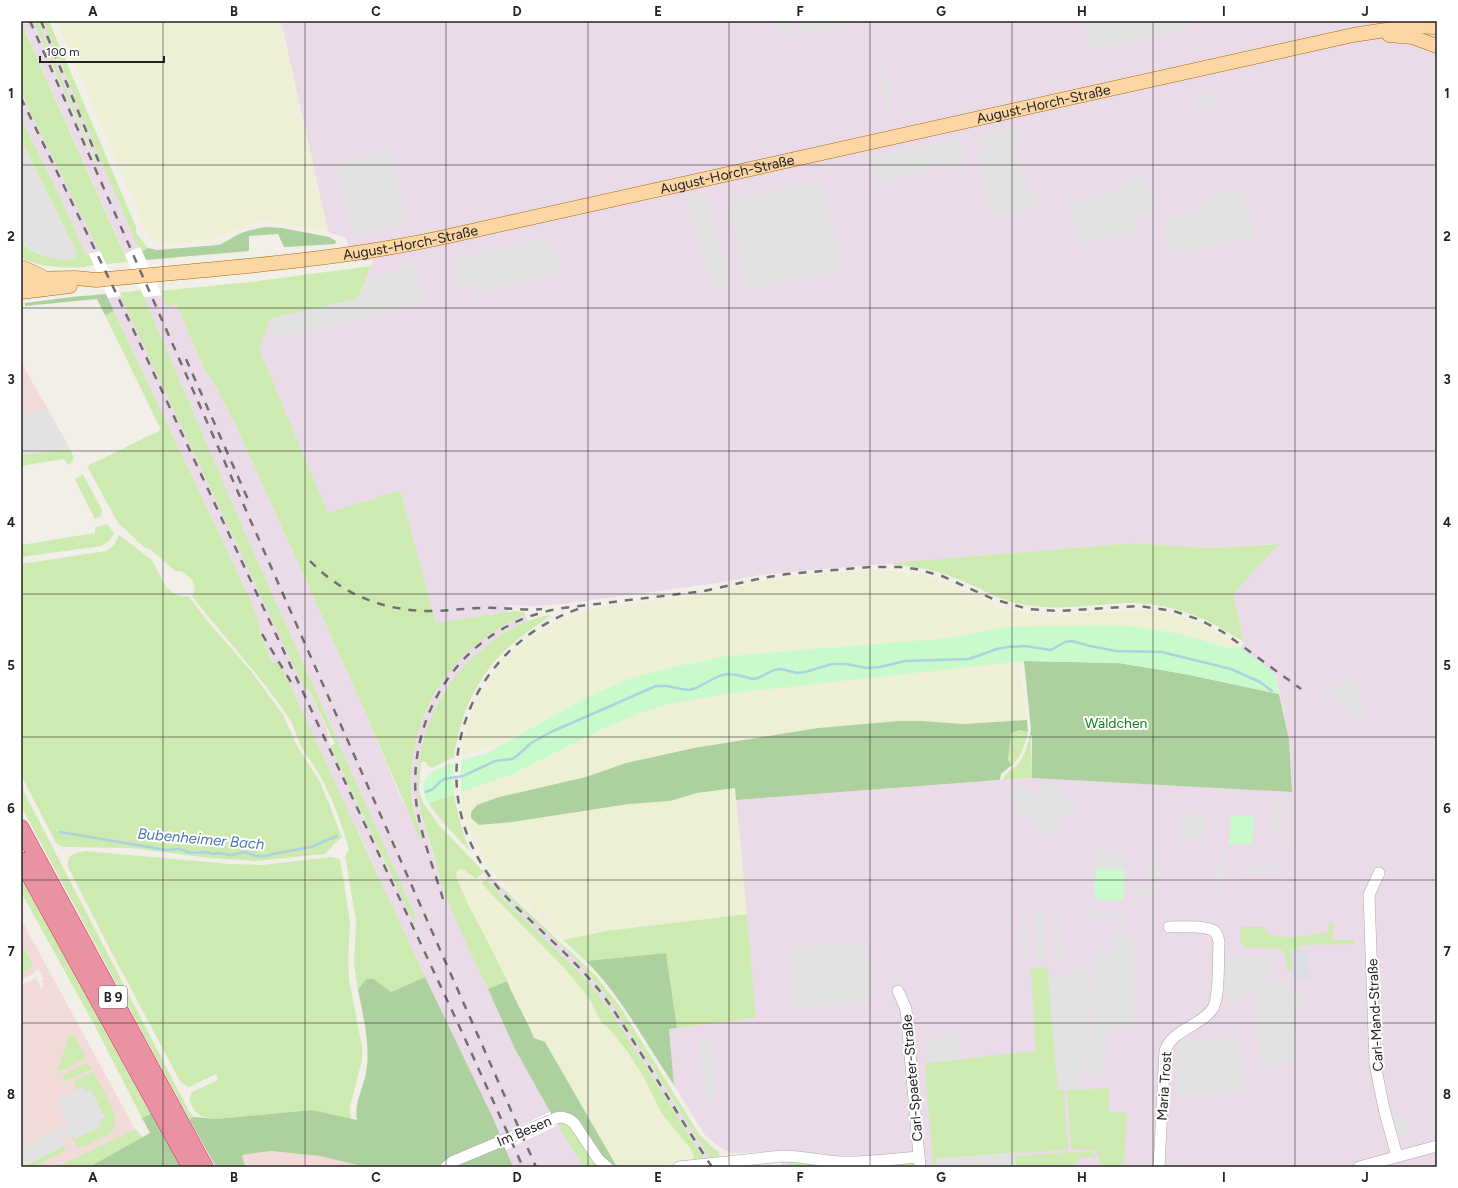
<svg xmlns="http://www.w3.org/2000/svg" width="1458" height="1188" viewBox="0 0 1458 1188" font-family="Figtree,sans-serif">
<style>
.commercial{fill:#f2dad9;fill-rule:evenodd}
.industrial{fill:#ebdbe8}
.farmland{fill:#eef0d5}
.grass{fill:#cdebb0}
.forest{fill:#add19e}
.park{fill:#c8facc}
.parking{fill:#e2e2e2}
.plaza{fill:#dddde8}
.pier{fill:#fff}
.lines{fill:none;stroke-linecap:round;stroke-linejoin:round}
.stream{stroke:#aad3df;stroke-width:2.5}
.minor-casing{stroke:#a9a9a9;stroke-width:12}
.major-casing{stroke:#a06b00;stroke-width:15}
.highway-casing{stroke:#dc2a67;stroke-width:17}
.minor{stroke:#fff;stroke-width:11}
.major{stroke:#fcd6a4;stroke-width:14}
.highway{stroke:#e892a2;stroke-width:16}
.rail{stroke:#707070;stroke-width:2.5;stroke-dasharray:8 8;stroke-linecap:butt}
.grid{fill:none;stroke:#222;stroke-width:1;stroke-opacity:0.55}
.labels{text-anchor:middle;stroke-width:4;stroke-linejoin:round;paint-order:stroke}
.shield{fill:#fff;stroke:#646464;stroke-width:1}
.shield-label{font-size:13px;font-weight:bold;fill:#222}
.street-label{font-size:14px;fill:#222;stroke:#fff}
.park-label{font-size:14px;fill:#0c8416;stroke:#fff}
.water-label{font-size:15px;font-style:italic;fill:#4a7aab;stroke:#fff}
.neatline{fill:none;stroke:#222;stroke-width:1.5}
.grid-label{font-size:13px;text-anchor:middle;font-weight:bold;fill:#222}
</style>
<rect width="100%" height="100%" fill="#f2efe9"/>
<path class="commercial" d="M21 362 46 406 71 451 67 449 21 455Z
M21 919 135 1129 56 1167H34L66 1151 64 1146 21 1167V985L36 978 42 989 44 982 42 983 41 981 44 980 38 969 33 974 21 980V974L30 969 33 964 21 941ZM86 1063H89L91 1069 67 1081 71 1089 69 1090 62 1075ZM93 1072 112 1107 114 1113 83 1087Z
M271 1151 320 1156 366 1167H245L242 1155Z"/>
<path class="industrial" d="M21 21H33L93 158 99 167 38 21H43L96 150 138 248 125 254Z
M281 21H1437V1167H781L780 1152 731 1153 716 1144 705 1135 674 1085 669 1029 756 1018 736 800 1032 778 1292 792 1289 740 1276 675 1240 648 1244 642 1233 594 1278 544 1210 548 1132 543 766 574 717 583 562 604 535 606 508 605V612L436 623 400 491 328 514 259 349 270 319 346 302 367 277 373 260 352 262 346 238 328 232Z
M21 90 26 101 25 102 100 251 86 255 58 192 21 118Z
M162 295 167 307 176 304 204 368 215 385 237 428 363 707 403 803 417 823 411 788V770L415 745 420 725 429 704 440 684 452 667 476 644 495 630 525 615 528 620 501 634 479 651 445 689 437 704 426 732 419 765 418 793 422 817 440 880 449 903 515 1049 583 1167H513L493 1118 407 940 365 845 334 783 295 697 270 656 259 631V622L252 603 108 298 121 296 304 688 309 690 326 727 330 746 373 838 397 888 417 919 243 528 144 297Z
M482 868 496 882 509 898 573 957 600 988 619 1015 711 1160H705L610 1010 585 978 503 898 487 879Z"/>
<path class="farmland" d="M56 21H281L328 232 264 221 253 223 209 242 168 244 158 243 150 237 145 228Z
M875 570 918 573 954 585 1003 608 1030 613 1046 616 1061 615 1131 610H1150L1173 614 1202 624 1224 636 1237 645 1233 650 1210 641 1183 635 1125 626H1048L1003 627 968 635 938 639 728 656 678 666 628 679 585 698 509 740 461 756 467 727 473 708 491 676 503 660 536 633 573 615 600 607 699 595 766 580 799 576Z
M1018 662 1022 683 1027 720 963 724 921 721H899L818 728 694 748 626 763 586 777 499 797 479 825 512 822 629 804 670 801 697 793 735 788 747 914 606 931 563 940 487 867 475 843 462 809 461 792 511 775 603 729 640 713 669 704 734 693Z
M463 869 481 883 564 968 589 998 602 1023 610 1030 627 1051 643 1076 662 1114 691 1149 694 1157 693 1162 653 1167H617L545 1042 534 1038 529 1023 515 1000 495 956 471 910 458 882 456 874 458 870Z"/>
<path class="grass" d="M33 21H38L99 168H98Z
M43 21H49L136 227V233L148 248 142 252 140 247 138 248 96 150Z
M21 22 128 262 106 264 25 102 26 101 21 90Z
M21 118 58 192 86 255 89 254 94 265C79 270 31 268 21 256V241C32 255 49 257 66 260L77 254 21 140Z
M371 266 357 299 270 319 259 349 328 513 400 490 436 623 514 611 524 612 525 615C467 640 424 689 414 752 412 764 410 776 411 788 412 806 417 822 422 839L420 840 363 707 237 428 215 385 204 368 176 304 167 307 160 291 258 281Z
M141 290 243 528 417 919 413 921 330 746 335 744 309 690 304 688 119 293Z
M114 311 252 603 259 622V631L273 663 277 662 285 674 425 977 391 992 374 979H366L358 990 354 963 356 920 345 856 349 850C342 824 332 797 319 774 314 765 307 757 302 748 297 739 295 727 289 718 260 675 224 637 192 596L195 590 193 581 182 571H175L150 549 144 547 118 523 87 466 161 430 105 315Z
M68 449 71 451 74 458 72 462 68 465 64 459 21 466V455Z
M83 474 102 510C102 516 99 518 94 519L93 515 75 479Z
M107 524 114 533 110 540 102 546 21 557V545L95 533V527Z
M119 535 152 560 166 587 172 592 179 596 189 597 208 622 251 671 283 715 296 744 320 782 330 806 342 838C334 842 332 848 325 854L256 861 209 858 131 848 62 847 56 843 21 775V564L106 551 114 545Z
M1132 543 1210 548 1279 544 1233 594 1244 642C1207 618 1173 603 1128 603 1094 604 1060 611 1025 605 999 601 979 587 955 578 935 569 914 567 893 564V563Z
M549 615 550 616C539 625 527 631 517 640 479 671 461 710 454 757L432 768 427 765 426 762H421L419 791 423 802 437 823 484 872 476 879 463 869 458 870 456 874 458 882 471 910 495 956 507 981 488 989C475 961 461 933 449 904 441 886 437 867 432 849 426 830 420 812 418 793 414 749 436 693 467 663 490 640 516 621 549 615Z
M1019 730 1028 732C1025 743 1022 756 1013 764H1011L1008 760 1011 733Z
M1030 734H1031L1032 778 1003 780C1004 773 1011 771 1016 766 1025 758 1027 746 1030 734Z
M21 786 190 1113 194 1117 189 1119 21 806Z
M454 795C458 815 462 833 471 852L446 826 428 803Z
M85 851 229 864 263 865 331 857 340 859 350 922 348 960 349 979 362 1047V1060L350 1107 351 1119 312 1110 216 1119C199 1117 195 1115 189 1099L192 1092 218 1080 216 1074 189 1087 181 1083 112 953 68 867C66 855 75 853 85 851Z
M21 874 153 1113 142 1118 97 1030 21 892Z
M487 879 503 898 585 978 610 1010 705 1160 693 1162 694 1157 691 1149 662 1114 643 1076 627 1051 610 1030 602 1023 589 998 564 968 481 883Z
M496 882 596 976 621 1008 699 1134 712 1147 719 1152 720 1158 711 1160 619 1015 600 988 573 957 509 898Z
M747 914 756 1018 677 1028 666 953 586 961 563 940 606 931Z
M1329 922H1333V940H1354V944L1300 945 1298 949H1291L1292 970H1287C1287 962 1287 954 1280 949L1245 947C1238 942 1240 934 1241 927H1264C1265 944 1317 935 1328 932Z
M21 941 33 964 30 969 21 974Z
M1048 967 1058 1090H1064L1068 1150 936 1158V1167H933L925 1063 1035 1051 1034 1020 1031 974 1028 969Z
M70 1034 74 1035 85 1056 83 1060 60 1071 58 1068Z
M86 1063H88L92 1069 67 1081 71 1089 70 1090 62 1075Z
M93 1072C100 1085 126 1121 110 1133 107 1136 103 1137 99 1139 93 1142 86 1147 79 1147L76 1145 71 1134 73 1133 76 1138 101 1125 91 1090 86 1092 83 1087 77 1090 74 1081Z
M1109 1088V1112L1127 1113 1124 1167H1100C1100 1144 1088 1152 1072 1149L1071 1146 1067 1092 1068 1090Z
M560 1121 571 1125 601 1167H583L556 1122Z
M135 1129 143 1137 89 1167H56Z
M64 1146 66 1149 64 1152 34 1167H22Z
M1071 1152H1090L1096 1155V1158C1087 1154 1077 1158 1075 1167H1016L1015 1157 1017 1156Z
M787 1159 911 1160 916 1163V1165L910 1167H789Z"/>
<path class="forest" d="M266 227 282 228 329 237 336 241 335 244 287 247H284L278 234 249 236V251L146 260 142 252 148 248 157 250 218 245C225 243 229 239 235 236 244 231 255 229 266 227Z
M106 294 114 311 105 315 97 299 25 306V303L71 297Z
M1024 661 1119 663 1185 674 1279 694 1289 740 1292 792 1032 778V736L1030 734 1031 730Z
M1027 720 1028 732 1019 730 1011 733 1008 760 1011 764H1013L1001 774 1000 780 736 800 735 788 697 793 670 801 629 804 512 822 479 825 471 818V812L477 805 499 797 586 777 626 763 694 748 818 728 899 721H921L964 724Z
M666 953 677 1028 669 1029 674 1085C645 1043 622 997 586 961Z
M425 977 493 1118 513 1167H366L320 1156 271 1151 242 1155 245 1167H216L189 1119 194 1117 216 1119 312 1110 357 1120C354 1103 363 1089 366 1073 371 1046 363 1016 358 990L366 979H374L391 992Z
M507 981C515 1001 526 1018 534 1038L545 1042 617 1167 602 1158 583 1129 552 1115 515 1049 488 989Z
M153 1113 181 1167H89L150 1133 142 1118Z"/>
<path class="park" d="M1048 626C1073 626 1099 625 1125 626 1161 629 1198 637 1233 650L1237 645 1276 675 1279 694 1185 674 1119 663 1024 661 734 693 669 704 640 713 603 729 511 775 461 792V760L487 753 585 698 628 679 678 666 728 656 938 639 968 635 1003 627Z
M453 763 454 795 428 803C415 778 432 771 453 763Z
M1231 815 1254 817 1252 845 1229 844Z
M1096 868 1125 870 1123 901 1094 899Z"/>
<path class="parking" d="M764 21H790L794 39 765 22Z
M797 21H856L857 22 809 34 801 29Z
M1103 21H1187L1189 30 1091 51 1085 25Z
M886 75 892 102 886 104 880 76Z
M1205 89 1219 99 1208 109 1196 101Z
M1017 126 1021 141 981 150 978 134Z
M960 137 966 163 878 183 872 156Z
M21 140 77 254 74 258 66 260 48 257 31 250 21 241Z
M1016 144 1028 193 1036 192 1039 207 992 218 977 153Z
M392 151 406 224 353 236 336 163Z
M1143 175 1152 193 1156 211 1134 216 1138 232 1079 245 1068 201 1122 189 1121 181Z
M821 180 841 264 838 271 748 290 727 201Z
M1243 189 1254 237 1170 255 1162 220 1204 211 1202 197Z
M705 192 714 218 729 283 716 286 706 268 684 197Z
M547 237 548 243 554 242 562 274 476 293 474 285 460 288 453 258Z
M416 264 423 304 275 339 271 318 357 299 367 277Z
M46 406 71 451 67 449 21 455V415L40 412 44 410Z
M1356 678 1366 723 1327 696 1324 687Z
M1049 780 1077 806 1048 838 1008 800 1012 795 1007 791 1014 784 1019 788 1023 784 1035 795Z
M1289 800H1292L1289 853 1286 852Z
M1275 802H1281L1280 830 1274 829Z
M1183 813 1205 815 1203 842 1181 841Z
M1097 850 1126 852 1125 870 1096 868Z
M1219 854 1225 855 1223 887 1218 886Z
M1150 861H1160V882L1148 881Z
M1279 867V873L1241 874V868Z
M1127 888 1160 889V895L1127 894Z
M1088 912 1126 914V920L1087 917Z
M1058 914 1061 958 1055 959 1053 915Z
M1045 915 1047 960 1037 962 1033 916Z
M1025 917 1029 963H1023L1020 918Z
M1110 934 1134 936V1027L1108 1028 1103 1076 1088 1074 1095 951 1109 952Z
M866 942 870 1003 795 1008 790 947Z
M1226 956 1273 957 1277 960 1278 964 1254 989 1237 1002 1226 1003Z
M1086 966 1087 973H1089L1091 1008 1087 1009 1089 1029 1086 1030 1089 1049 1086 1050 1087 1070 1078 1072 1079 1089 1058 1091 1048 977 1075 974 1074 968Z
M1290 980 1291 992 1305 991 1306 1006 1293 1007 1298 1065 1262 1067 1254 990 1263 981Z
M958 1034 960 1060 929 1062 927 1037Z
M1238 1035 1246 1092 1178 1096 1175 1055 1178 1049 1177 1042Z
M700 1039H706L711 1042 716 1092 712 1101 706 1102Z
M83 1087 86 1092 91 1090 105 1117 99 1120 102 1126 75 1139 73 1134H71V1136L62 1140 64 1146 21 1167V1147L68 1124 57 1100Z
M1401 1115 1403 1121 1406 1120 1411 1135 1397 1139 1391 1118Z
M1015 1152 1016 1167H936V1159Z"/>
<path class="plaza" d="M1308 949 1310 979 1293 980 1292 950Z"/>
<path class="pier" d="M140 247 162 295 144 297 128 262 125 254Z
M100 251 121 296 108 298 89 254Z
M550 1112 558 1125 506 1150 500 1136Z"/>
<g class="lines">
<path class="stream" d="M426 792 433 789 440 782 444 779 463 776 495 761 512 759 518 755 531 743 551 732 656 686H667L681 689 689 690 696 688 719 676 727 674 737 675 753 679 758 678 774 670 781 669 797 673 805 672 832 664H846L867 668 880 667 905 661 969 659 997 649 1007 647 1025 646 1051 650 1065 642 1072 641 1090 646 1116 651 1162 652 1231 669 1260 682 1272 691
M60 832 166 850 180 849 191 853 207 852 213 854 218 853 231 855 245 852 256 856H266L273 854 311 847 337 836"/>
<g class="minor-casing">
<path id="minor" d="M1379 873 1369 895 1375 1064 1384 1109 1397 1156
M898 991 906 1009 920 1167
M446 1167 454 1161 554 1119C562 1115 568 1118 574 1123L598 1159 607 1167
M679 1167 782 1156C802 1156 820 1161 840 1162 866 1163 893 1159 919 1157
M1159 1167 1165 1051C1172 1029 1202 1026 1213 1008 1220 996 1218 957 1219 942 1218 938 1218 934 1214 931 1206 925 1180 927 1169 927
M1359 1167 1437 1146"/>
</g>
<g class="major-casing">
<g id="major">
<path d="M1389 35 1412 37 1437 46"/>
<path d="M21 267 41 276"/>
<path id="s1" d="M21 279 76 278 96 280C211 269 327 262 440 238L1353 35 1412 26 1435 27"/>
<path d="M21 292 70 286"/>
</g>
</g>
<g class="highway-casing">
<path id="highway" d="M21 828 205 1167
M21 860 190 1167"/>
</g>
<use href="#minor" class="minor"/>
<use href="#major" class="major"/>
<use href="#highway" class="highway"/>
<path class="rail" d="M30 21 536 1167
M41 21 101 167
M21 98 118 297 456 1019 523 1167
M186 359 250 504
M310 561C343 595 384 611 431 611 449 611 466 608 483 608 503 607 522 611 542 609
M578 609C467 648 420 776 488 874 499 891 513 904 528 918 552 941 578 964 599 990 616 1012 630 1036 645 1060 667 1096 689 1132 712 1167
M262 634 294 687
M443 899C434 869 419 831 416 800 409 727 447 654 514 623 530 615 546 611 563 608L704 591 762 578 787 574 870 567H900L916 569 942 576 993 599 1028 609 1057 611 1139 606 1174 611 1200 620 1223 632 1301 689"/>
</g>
<path class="grid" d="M163 21V1167M305 21V1167M446 21V1167M588 21V1167M729 21V1167M870 21V1167M1012 21V1167M1153 21V1167M1295 21V1167M21 165H1437M21 308H1437M21 451H1437M21 594H1437M21 737H1437M21 880H1437M21 1023H1437"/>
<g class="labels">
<rect class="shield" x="99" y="986" width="28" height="22" rx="3"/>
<g class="shield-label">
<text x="113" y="1002">B 9</text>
</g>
<g class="street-label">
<text dy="5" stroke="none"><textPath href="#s1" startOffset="1040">August-Horch-Straße</textPath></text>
<text dy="5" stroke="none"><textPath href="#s1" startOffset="716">August-Horch-Straße</textPath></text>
<text dy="5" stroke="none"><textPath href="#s1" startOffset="392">August-Horch-Straße</textPath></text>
<text transform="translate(1375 1015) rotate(-93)" y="5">Carl-Mand-Straße</text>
<text transform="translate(912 1078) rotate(-95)" y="5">Carl-Spaeter-Straße</text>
<text transform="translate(1164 1086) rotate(-86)" y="5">Maria Trost</text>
<text transform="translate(524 1131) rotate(-23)" y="5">Im Besen</text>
</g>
<g class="park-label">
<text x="1116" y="728">Wäldchen</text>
</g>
<g class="water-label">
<text transform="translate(201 839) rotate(5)" y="5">Bubenheimer Bach</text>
</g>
</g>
<rect width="1458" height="1188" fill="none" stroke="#ffffff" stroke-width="44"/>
<path d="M40 56v6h124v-6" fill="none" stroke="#222222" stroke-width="2"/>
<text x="46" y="56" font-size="12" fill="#222222" stroke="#ffffff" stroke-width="3" paint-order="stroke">100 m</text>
<rect x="22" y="22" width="1414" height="1144" class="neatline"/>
<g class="grid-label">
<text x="93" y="16">A</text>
<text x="234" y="16">B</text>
<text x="376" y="16">C</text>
<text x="517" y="16">D</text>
<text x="658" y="16">E</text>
<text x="800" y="16">F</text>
<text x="941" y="16">G</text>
<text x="1082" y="16">H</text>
<text x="1224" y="16">I</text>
<text x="1365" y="16">J</text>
<text x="11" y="98">1</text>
<text x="1447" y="98">1</text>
<text x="11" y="241">2</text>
<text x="1447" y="241">2</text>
<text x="11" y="384">3</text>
<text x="1447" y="384">3</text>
<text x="11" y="527">4</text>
<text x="1447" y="527">4</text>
<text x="11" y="670">5</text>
<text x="1447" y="670">5</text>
<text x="11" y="813">6</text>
<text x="1447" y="813">6</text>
<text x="11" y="956">7</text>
<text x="1447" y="956">7</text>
<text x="11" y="1099">8</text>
<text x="1447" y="1099">8</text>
<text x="93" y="1182">A</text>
<text x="234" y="1182">B</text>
<text x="376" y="1182">C</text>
<text x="517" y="1182">D</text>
<text x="658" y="1182">E</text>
<text x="800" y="1182">F</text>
<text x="941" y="1182">G</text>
<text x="1082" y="1182">H</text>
<text x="1224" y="1182">I</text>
<text x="1365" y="1182">J</text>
</g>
</svg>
